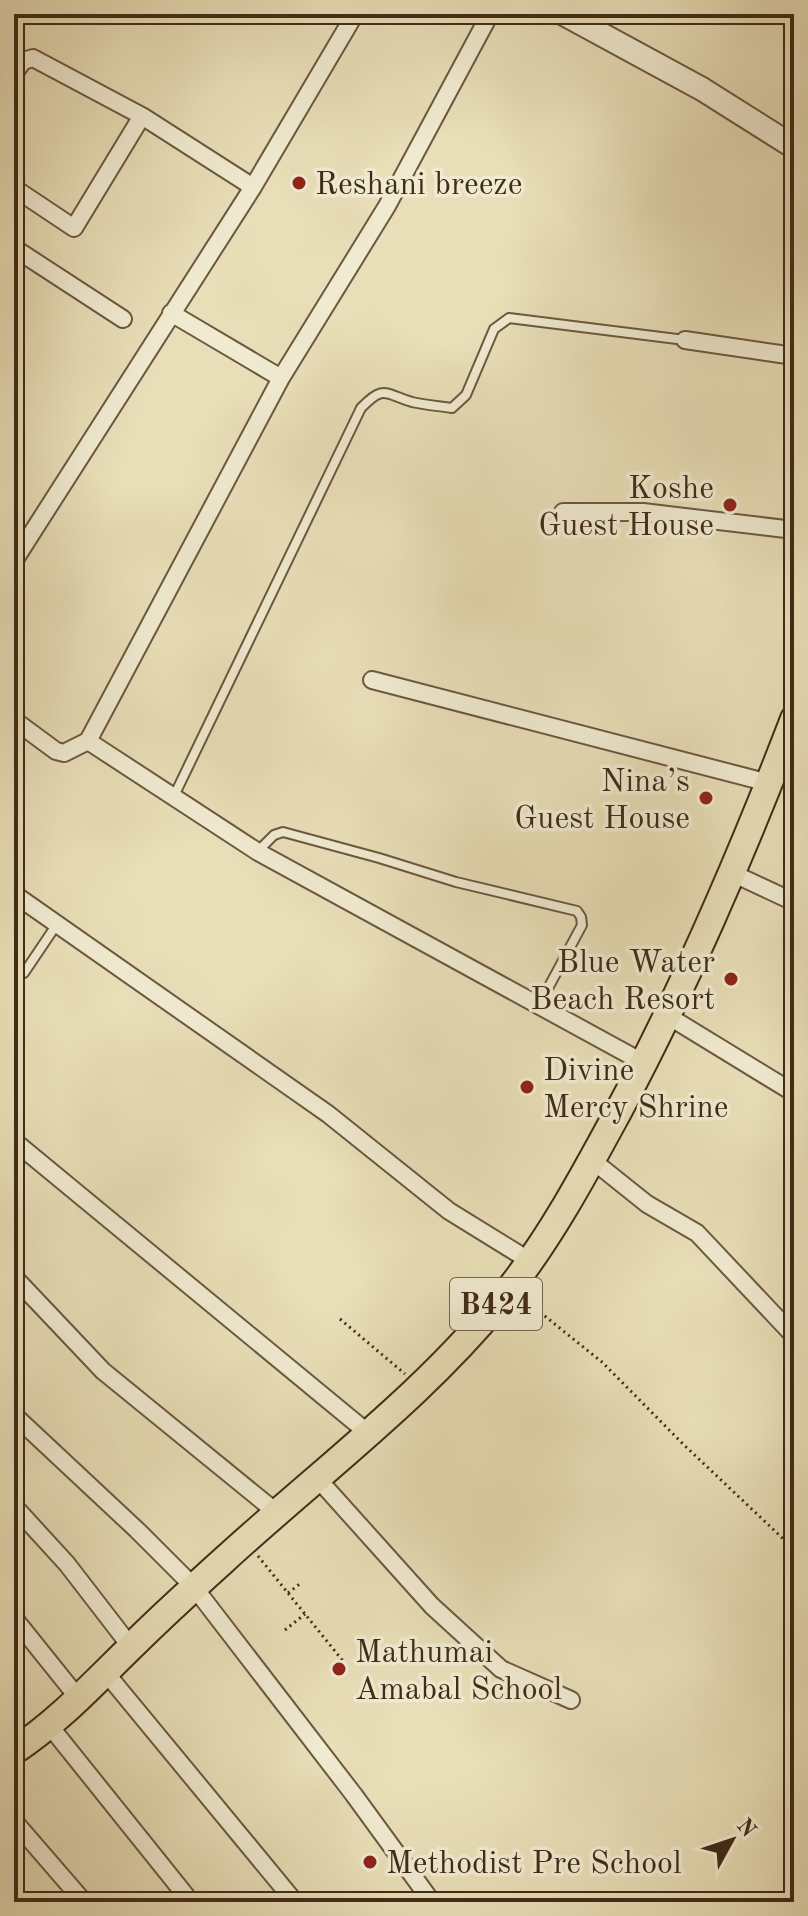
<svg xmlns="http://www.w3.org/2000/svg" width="808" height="1916" viewBox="0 0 808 1916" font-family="'Old Standard TT',serif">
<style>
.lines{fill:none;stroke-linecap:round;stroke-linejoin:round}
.service-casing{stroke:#6b5840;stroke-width:12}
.minor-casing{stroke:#6b5840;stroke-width:20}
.tertiary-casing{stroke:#6b5840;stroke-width:26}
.primary-casing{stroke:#412b19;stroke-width:30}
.path{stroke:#412b19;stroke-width:3;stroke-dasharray:2 4;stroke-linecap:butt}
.service{stroke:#f0ead0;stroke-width:8}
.minor{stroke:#f0ead0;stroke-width:16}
.tertiary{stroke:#f0ead0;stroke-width:22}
.primary{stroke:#e8deb7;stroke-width:26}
.poi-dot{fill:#8f2418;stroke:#f0ead0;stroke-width:3}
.labels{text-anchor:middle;stroke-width:7;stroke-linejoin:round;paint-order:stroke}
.shield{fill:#f0ead0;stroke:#766450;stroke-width:2}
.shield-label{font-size:30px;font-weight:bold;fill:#412b19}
.poi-label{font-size:32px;fill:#412b19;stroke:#f0ead0;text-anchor:start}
</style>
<rect width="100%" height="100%" fill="#e8deb7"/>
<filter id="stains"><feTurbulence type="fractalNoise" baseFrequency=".0025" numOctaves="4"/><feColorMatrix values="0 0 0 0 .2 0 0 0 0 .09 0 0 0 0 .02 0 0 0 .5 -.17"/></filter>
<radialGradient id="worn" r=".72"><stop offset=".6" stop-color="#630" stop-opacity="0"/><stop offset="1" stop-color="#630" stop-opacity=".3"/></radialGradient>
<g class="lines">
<g class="service-casing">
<path id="service" d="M174 796 361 408C384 384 385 394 412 402 425 405 439 406 452 408L466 395 494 329 509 318 685 340
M258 851 274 835 283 832 379 858 456 882 577 911 581 917 582 925 539 1005
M14 976 24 973 57 924"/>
</g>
<g class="minor-casing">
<path id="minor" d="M14 74 23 61 33 58 142 116 253 187
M14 188 74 228 142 116
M14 248 123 319
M171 313 281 378
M685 340 794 356
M563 512H643L794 530
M14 561 253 187 355 14
M372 680 769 783
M14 720 56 751 64 753 88 741 258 852 644 1063
M88 741 281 378 387 206 490 14
M734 874 794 902
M14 894 328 1114 449 1211 530 1261
M668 1016 794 1093
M14 1141 368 1433
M592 1160 647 1204 697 1233 794 1336
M14 1277 103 1371 276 1512
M14 1415 137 1530 194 1587 354 1795 432 1902
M318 1479 432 1606 501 1669 571 1700
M14 1506 67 1564 131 1647
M14 1618 79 1699
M106 1673 295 1902
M49 1725 191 1902
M14 1821 84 1902"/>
</g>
<g class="tertiary-casing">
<path id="tertiary" d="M564 14 702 89 794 147"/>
</g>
<g class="primary-casing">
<path id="primary" d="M14 1751C58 1722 94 1683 132 1646 162 1616 193 1588 224 1560 321 1471 430 1391 511 1287 553 1233 586 1171 618 1112 686 985 742 854 794 719"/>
</g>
<path class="path" d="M526 1301 602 1362 684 1445 794 1549
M340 1319 405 1374
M258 1556 343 1661
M288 1593 301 1583
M285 1630 305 1614"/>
<use href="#service" class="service"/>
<use href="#minor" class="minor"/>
<use href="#tertiary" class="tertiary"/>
<use href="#primary" class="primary"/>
</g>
<g class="poi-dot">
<circle cx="299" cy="183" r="8"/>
<circle cx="730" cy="505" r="8"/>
<circle cx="706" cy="798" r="8"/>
<circle cx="731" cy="979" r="8"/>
<circle cx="527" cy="1087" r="8"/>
<circle cx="339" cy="1669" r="8"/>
<circle cx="370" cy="1862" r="8"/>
</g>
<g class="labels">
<rect class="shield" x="450" y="1278" width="92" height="52" rx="6"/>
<g class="shield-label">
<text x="496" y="1314">B424</text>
</g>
<g class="poi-label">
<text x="315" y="194">Reshani breeze</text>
<text x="714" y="498" text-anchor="end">Koshe<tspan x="714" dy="37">Guest House</tspan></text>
<text x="690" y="791" text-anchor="end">Nina’s<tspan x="690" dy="37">Guest House</tspan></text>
<text x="715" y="972" text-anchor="end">Blue Water<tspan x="715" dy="37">Beach Resort</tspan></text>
<text x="543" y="1080">Divine<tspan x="543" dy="37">Mercy Shrine</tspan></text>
<text x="355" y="1662">Mathumai<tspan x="355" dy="37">Amabal School</tspan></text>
<text x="386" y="1873">Methodist Pre School</text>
</g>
</g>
<rect width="808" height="1916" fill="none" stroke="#e8deb7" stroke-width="48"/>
<rect x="16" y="16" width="776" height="1884" fill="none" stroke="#412b19" stroke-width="4"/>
<rect x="24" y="24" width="760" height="1868" fill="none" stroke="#412b19" stroke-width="2"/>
<g transform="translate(732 1840) rotate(50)" stroke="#f0ead0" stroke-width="6" paint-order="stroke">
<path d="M0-6L14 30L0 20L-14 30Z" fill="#412b19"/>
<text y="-12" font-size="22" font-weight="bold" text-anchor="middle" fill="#412b19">N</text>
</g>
<rect width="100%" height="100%" filter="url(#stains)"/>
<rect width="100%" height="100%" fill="url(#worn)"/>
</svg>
